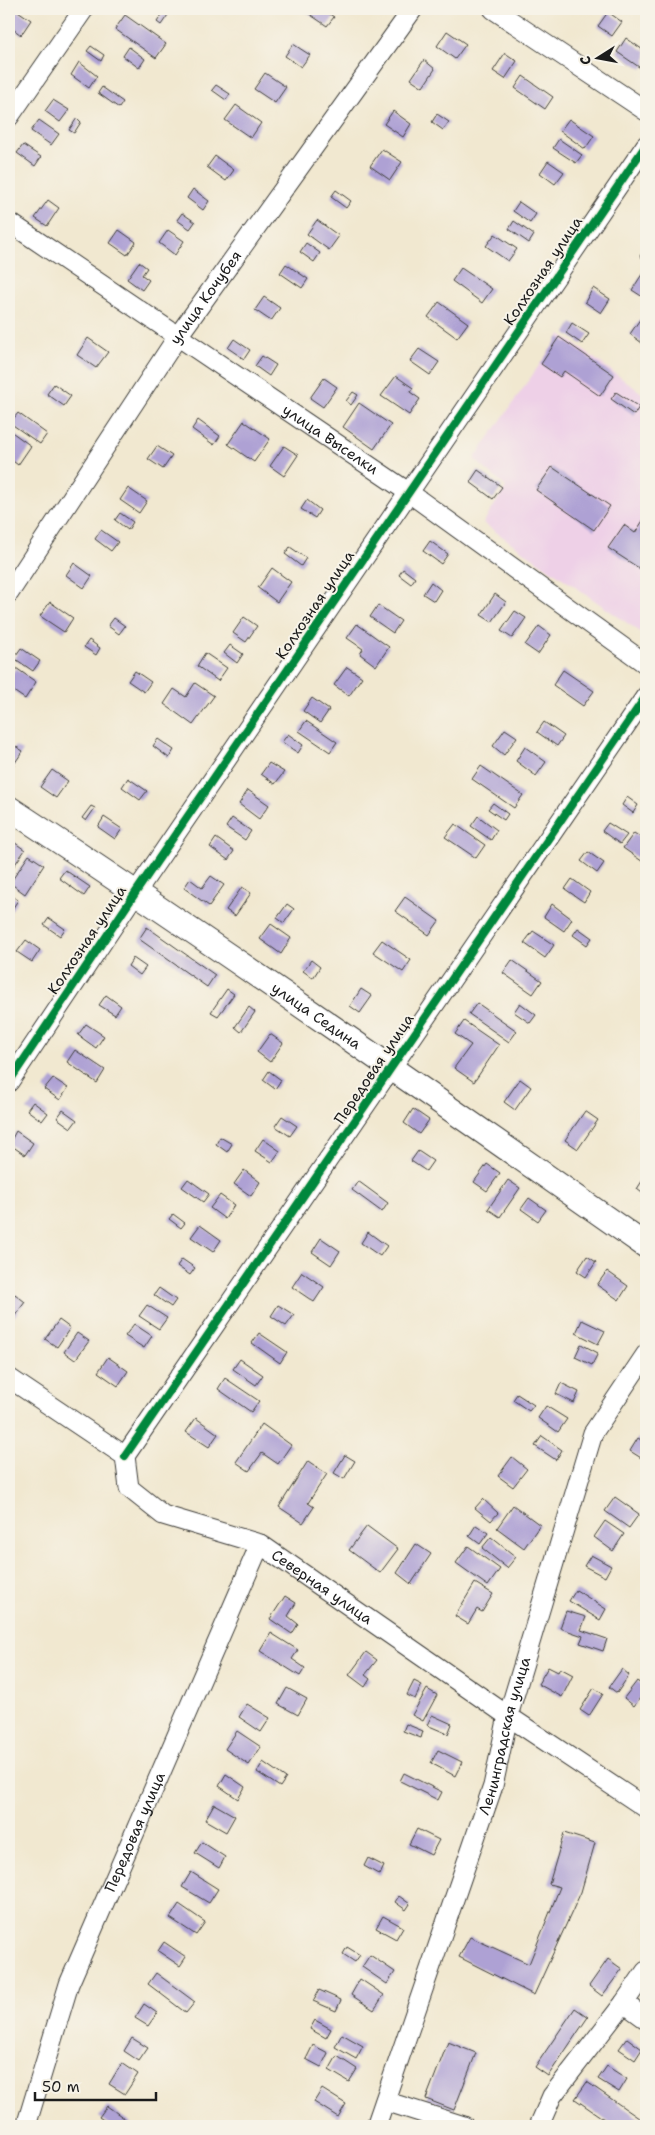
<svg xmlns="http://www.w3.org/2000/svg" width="655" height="2135" viewBox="0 0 655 2135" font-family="'Shantell Sans',sans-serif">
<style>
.built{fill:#eed0e7}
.building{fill:#aea1d4}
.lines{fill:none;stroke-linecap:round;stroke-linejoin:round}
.minor-casing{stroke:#3c3b37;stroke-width:21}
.major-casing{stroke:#3c3b37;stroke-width:26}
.minor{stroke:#fff;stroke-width:19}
.major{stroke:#fff;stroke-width:24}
.cycleway-casing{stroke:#f7f3e8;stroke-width:11}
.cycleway{stroke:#00873e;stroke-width:8}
.labels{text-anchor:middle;stroke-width:4;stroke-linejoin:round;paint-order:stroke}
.street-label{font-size:15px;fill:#1c1c1c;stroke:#f7f3e8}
</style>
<rect width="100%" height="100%" fill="#f7f3e8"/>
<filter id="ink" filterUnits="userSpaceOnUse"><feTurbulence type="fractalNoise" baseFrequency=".02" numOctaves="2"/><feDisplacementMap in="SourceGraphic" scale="10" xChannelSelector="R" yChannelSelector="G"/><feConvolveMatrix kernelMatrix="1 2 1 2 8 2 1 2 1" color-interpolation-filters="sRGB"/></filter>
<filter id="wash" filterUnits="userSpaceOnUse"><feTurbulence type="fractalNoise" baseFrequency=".0096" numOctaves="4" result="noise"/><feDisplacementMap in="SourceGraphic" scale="20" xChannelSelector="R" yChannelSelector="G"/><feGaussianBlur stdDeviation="1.12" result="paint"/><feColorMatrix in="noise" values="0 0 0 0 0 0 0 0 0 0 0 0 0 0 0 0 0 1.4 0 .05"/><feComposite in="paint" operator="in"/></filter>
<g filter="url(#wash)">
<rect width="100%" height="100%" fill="#f1e8d0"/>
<path class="built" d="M561 334 646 396V636L483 523 506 487 474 459Z"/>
<g id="blocks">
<path class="building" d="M9 9H15L31 20 21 35 9 26Z
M166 9H172L161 25 157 22Z
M302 9H322L334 17 327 26Z
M608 12 622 22 612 36 598 26Z
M125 15 166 44 156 58 115 29Z
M447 31 466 44 455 59 437 46Z
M626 38 646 52V63L642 69 617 52Z
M293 44 310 55 301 67 285 56Z
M91 46 104 55 101 61 87 51Z
M129 47 145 59 139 68 123 56Z
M505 53 517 61 505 79 493 71Z
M424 60 435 69 423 87 411 79Z
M79 62 97 76 89 88 71 75Z
M265 73 286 87 275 103 254 89Z
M523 76 553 97 545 109 515 88Z
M216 85 230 94 226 100 212 90Z
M102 87 123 102 119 108 98 93Z
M53 100 69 110 60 122 45 111Z
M236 105 261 123 251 138 225 120Z
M393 111 411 124 403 137 384 124Z
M437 114 449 122 443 130 432 122Z
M77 118 81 122 74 133 69 130Z
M569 119 594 136 585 149 560 131Z
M39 120 59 134 51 145 31 131Z
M559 139 582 155 576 163 553 148Z
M23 145 41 157 35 166 17 153Z
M382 149 402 162 390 180 370 166Z
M215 156 234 170 226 181 207 167Z
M548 161 564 172 555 184 540 173Z
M193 189 209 201 203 210 187 198Z
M336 190 351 201 346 208 331 197Z
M48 200 59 208 47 226 35 218Z
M519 202 536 214 530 223 513 211Z
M182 213 195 222 190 229 177 220Z
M317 220 339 236 329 250 307 234Z
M514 221 534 235 529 243 509 229Z
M119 230 136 242 127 255 110 243Z
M168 230 184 241 175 255 159 243Z
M495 234 517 249 508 261 486 246Z
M306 243 320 253 314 262 300 252Z
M646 247V261L640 256Z
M139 262 147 268 142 275 149 280 142 290 127 279Z
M286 264 308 279 302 288 280 273Z
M461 268 492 289 482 303 452 281Z
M646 268V299L632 290Z
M593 288 610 299 601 313 585 302Z
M264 297 280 308 271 321 255 310Z
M439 302 468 323 457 338 428 317Z
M643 315 646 318V346L630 334Z
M572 323 589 334 582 344 566 333Z
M559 337 614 375 600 396 564 371 560 377 541 364Z
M88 338 108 352 96 368 77 355Z
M234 339 250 350 244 359 228 348Z
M419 349 439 362 430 375 410 361Z
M262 356 276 365 269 376 255 366Z
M396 376 413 388 410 392 420 399 409 415 381 396Z
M324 378 337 387 323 407 310 398Z
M54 384 71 396 64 406 47 394Z
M353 392 358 395 351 405 346 401Z
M616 392 639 407 634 415 611 399Z
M359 403 391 425 374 449 343 427Z
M18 413 47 434 40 444 10 423Z
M198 420 220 436 214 445 192 429Z
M244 421 270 439 254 462 228 444Z
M9 430 31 446 18 465 9 458Z
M157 446 172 456 163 469 148 459Z
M284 446 298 455 284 476 270 466Z
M552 467 610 506 594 530 536 490Z
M478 470 502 487 493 499 470 482Z
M128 488 147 501 139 513 120 500Z
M307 500 320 510 315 518 301 509Z
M120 513 133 522 128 530 115 520Z
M646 516V570L645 572 608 548 624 525 635 533Z
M101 530 118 542 111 551 95 539Z
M430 541 448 554 441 564 423 551Z
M290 547 306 558 301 566 285 554Z
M74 563 92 576 84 588 66 575Z
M272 568 291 582 277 602 258 588Z
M403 569 415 578 411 584 399 575Z
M431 582 441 590 434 601 423 594Z
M495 594 506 602 492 622 481 615Z
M50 602 73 618 64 632 40 616Z
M378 605 401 621 393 633 370 617Z
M515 611 526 618 512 638 501 631Z
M244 617 257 626 246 642 233 633Z
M114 618 125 626 119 634 108 626Z
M357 624 389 647 376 666 360 654 363 649 347 638Z
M539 626 551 635 538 654 525 645Z
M89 640 100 648 96 655 84 647Z
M230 645 243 654 237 663 224 653Z
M21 648 40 661 33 671 14 658Z
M205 653 227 668 218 681 197 666Z
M347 667 362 677 349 696 334 685Z
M16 668 36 682 25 699 9 688V678Z
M563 670 594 691 583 706 553 685Z
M135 671 151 682 144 692 128 681Z
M195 683 214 696 193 725 164 704 174 689 186 697Z
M312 698 329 710 320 723 303 711Z
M306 721 337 742 330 752 299 731Z
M544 722 564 736 557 746 537 732Z
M505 729 517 737 504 755 493 746Z
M288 734 303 745 298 753 282 742Z
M158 739 174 750 169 758 153 746Z
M15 746 23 751 12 767 9 765V755Z
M525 747 546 762 536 776 516 761Z
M269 763 284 772 275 784 261 774Z
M481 766 523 795 514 808 472 779Z
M52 770 68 781 56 798 40 787Z
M128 778 147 791 140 800 122 787Z
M248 790 269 805 259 819 239 804Z
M627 797 638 805 633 813 622 805Z
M493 803 508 814 504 820 488 809Z
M91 806 95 808 86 821 82 818Z
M478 816 497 830 491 840 471 826Z
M104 817 122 829 115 839 98 827Z
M232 818 251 831 245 840 226 827Z
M608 823 627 835 620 844 602 831Z
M455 824 485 845 476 858 445 837Z
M634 833 646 841V864L623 848Z
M216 838 234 851 228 860 210 847Z
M11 840 25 850 11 870 9 869V843Z
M588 852 604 863 597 873 581 861Z
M29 855 44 865 25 894 10 883Z
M65 870 90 887 84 896 59 878Z
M211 876 224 885 209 906 184 888 190 879 202 888Z
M572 879 590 892 584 902 565 889Z
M242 887 251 893 235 916 226 910Z
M9 894 18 900 9 914Z
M405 897 439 921 429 935 395 911Z
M287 904 294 909 284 923 277 918Z
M552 904 572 919 564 931 544 917Z
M49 918 65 929 60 936 44 925Z
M271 924 291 938 281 954 260 939Z
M147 927 215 975 207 987 139 939Z
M578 928 592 938 587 945 573 935Z
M533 931 554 945 545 958 524 943Z
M26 940 40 950 32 962 17 952Z
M382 940 411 960 403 972 373 952Z
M133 958 146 967 140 975 128 966Z
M311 960 320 967 313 978 303 971Z
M512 960 542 981 533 994 503 973Z
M227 989 234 994 218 1016 211 1012Z
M361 989 372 996 360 1013 350 1006Z
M106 995 121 1006 115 1015 99 1005Z
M477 1003 517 1031 509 1042 469 1014Z
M520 1003 536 1015 530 1023 514 1012Z
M249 1007 255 1012 241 1032 235 1027Z
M464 1021 499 1045 474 1082 454 1068 471 1045 455 1034Z
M86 1024 104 1036 96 1048 78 1035Z
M270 1034 283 1043 270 1062 257 1052Z
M75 1050 105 1070 97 1083 67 1062Z
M269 1071 281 1080 275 1089 263 1080Z
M53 1078 68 1088 60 1100 44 1089Z
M520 1079 531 1087 515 1110 504 1102Z
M33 1102 48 1113 42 1121 27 1110Z
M413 1109 429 1120 419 1134 404 1123Z
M63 1110 77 1120 71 1128 57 1118Z
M585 1111 598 1120 578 1149 565 1140Z
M282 1116 297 1126 290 1136 275 1126Z
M16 1131 33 1143 25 1155 9 1144Z
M220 1137 232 1144 227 1152 216 1144Z
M263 1139 280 1151 272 1162 255 1151Z
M418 1151 433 1161 426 1171 411 1161Z
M487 1164 500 1173 487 1191 474 1182Z
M244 1170 260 1182 251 1196 234 1184Z
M646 1175V1196L637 1189Z
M188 1179 209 1194 203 1202 182 1187Z
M508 1180 520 1188 500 1217 488 1209Z
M358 1181 388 1203 382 1212 352 1190Z
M220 1195 234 1205 225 1219 210 1208Z
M529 1198 546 1210 538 1221 521 1209Z
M173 1214 185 1223 181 1228 169 1219Z
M200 1225 221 1240 213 1252 191 1237Z
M368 1232 387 1246 380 1256 361 1243Z
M321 1238 340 1251 331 1265 312 1252Z
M587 1256 596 1262 586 1277 577 1271Z
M182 1259 195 1268 190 1275 177 1266Z
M607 1271 628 1286 619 1300 597 1285Z
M302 1272 324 1287 314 1302 292 1287Z
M159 1288 176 1300 171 1307 154 1295Z
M15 1294 25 1302 14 1317 9 1313V1303Z
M147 1305 167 1318 159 1329 139 1316Z
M278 1305 294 1315 286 1326 271 1316Z
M59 1320 70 1328 57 1347 45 1339Z
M582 1320 605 1331 598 1344 576 1333Z
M134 1324 152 1336 144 1348 125 1336Z
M77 1333 89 1341 75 1360 64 1352Z
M259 1333 287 1352 280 1363 252 1343Z
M581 1344 598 1353 592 1365 575 1357Z
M108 1357 128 1371 118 1386 98 1372Z
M240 1359 263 1375 256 1385 233 1369Z
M225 1378 259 1401 251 1412 218 1389Z
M561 1383 579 1392 574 1403 556 1394Z
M517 1394 534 1405 529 1411 513 1400Z
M546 1406 567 1419 558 1432 538 1418Z
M196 1418 218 1434 209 1447 186 1432Z
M262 1424 291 1445 278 1464 262 1453 249 1471 236 1462Z
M542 1436 562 1450 556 1460 535 1446Z
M638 1438 646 1443V1461L630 1451Z
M345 1455 355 1461 344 1479 334 1473Z
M512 1457 527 1469 513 1487 498 1476Z
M308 1461 327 1474 308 1503 314 1507 303 1523 279 1507Z
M615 1497 639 1514 629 1528 605 1511Z
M483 1499 498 1513 491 1521 475 1508Z
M513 1505 540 1525 524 1548 497 1528Z
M605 1521 624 1534 613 1551 594 1537Z
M476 1525 488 1533 480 1544 469 1536Z
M367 1526 398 1549 380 1573 349 1550Z
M491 1537 516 1557 507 1568 482 1548Z
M416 1544 431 1554 411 1584 397 1573Z
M468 1546 500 1569 488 1586 456 1563Z
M591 1555 611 1566 605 1577 584 1566Z
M475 1583 493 1594 482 1612 477 1609 468 1624 455 1616Z
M576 1590 606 1609 600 1620 569 1601Z
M285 1596 296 1603 288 1616 298 1624 292 1634 270 1619Z
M566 1611 586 1617 581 1630 607 1639 603 1651 580 1643 583 1636 560 1628Z
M271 1633 298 1650 292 1659 305 1668 300 1676 260 1651Z
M366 1652 377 1660 365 1675 370 1679 365 1687 349 1675Z
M548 1667 558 1672 560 1668 573 1675 562 1697 538 1684Z
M622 1669 629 1675 617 1693 609 1687Z
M414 1681 422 1685 415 1699 407 1695Z
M637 1681 646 1688V1690L634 1706 624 1698Z
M287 1688 307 1699 298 1715 278 1704Z
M594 1688 603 1694 589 1716 580 1710Z
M427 1689 437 1695 423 1721 412 1715Z
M247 1704 270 1718 261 1732 239 1717Z
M432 1715 452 1724 448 1734 427 1725Z
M406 1724 423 1731 421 1738 403 1731Z
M237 1731 261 1747 249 1765 225 1749Z
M438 1750 462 1762 455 1776 431 1763Z
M263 1762 286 1778 280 1787 257 1772Z
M404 1773 442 1792 438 1800 400 1781Z
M226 1774 245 1787 238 1799 219 1786Z
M214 1804 235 1816 226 1832 205 1820Z
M417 1829 439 1840 431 1855 409 1844Z
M564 1833 595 1843 581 1892 534 1995 459 1957 470 1937 529 1964 560 1887 549 1884Z
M202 1842 225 1857 219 1868 195 1853Z
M368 1858 384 1866 380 1875 364 1866Z
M191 1872 218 1889 209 1903 182 1887Z
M399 1896 410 1904 406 1910 395 1902Z
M179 1904 205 1922 196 1935 170 1918Z
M383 1916 403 1927 396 1939 376 1928Z
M164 1942 186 1957 180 1966 158 1951Z
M347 1947 360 1955 355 1962 343 1954Z
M370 1955 395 1972 387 1984 362 1967Z
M608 1959 622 1969 602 1996 589 1986Z
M156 1973 195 2002 186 2013 148 1984Z
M360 1979 384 1995 374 2010 351 1995Z
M319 1990 341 2000 336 2011 313 2001Z
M144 2004 157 2013 148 2026 135 2018Z
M575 2008 588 2017 548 2076 535 2067Z
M315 2020 331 2029 326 2038 310 2029Z
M342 2034 363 2046 356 2059 335 2047Z
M132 2038 148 2048 139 2061 124 2051Z
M627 2038 642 2049 635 2060 619 2049Z
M448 2042 476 2053 454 2110 426 2099Z
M313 2045 328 2053 321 2067 306 2059Z
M337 2056 357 2069 349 2082 329 2070Z
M122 2063 138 2074 125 2094 109 2084Z
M607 2066 627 2079 619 2092 598 2079Z
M587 2082 646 2123V2126H614L575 2099Z
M322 2089 346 2104 338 2117 314 2102Z
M107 2106 131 2123 128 2126H112L99 2117Z"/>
</g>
</g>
<g filter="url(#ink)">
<use href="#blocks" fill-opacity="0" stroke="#3c3b37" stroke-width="1"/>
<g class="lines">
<g class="minor-casing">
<g id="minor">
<path d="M493 9 646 111"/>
<path d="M9 117 84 9"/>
<path id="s1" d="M9 222 408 492 646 664"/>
<path id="s2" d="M9 593 178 336 413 9"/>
<path d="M9 1082 136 892 646 145"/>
<path id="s3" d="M9 1378 125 1456 129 1488 163 1515 260 1544 508 1716 646 1808"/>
<path d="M125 1456 646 696"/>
<path d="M624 2003 646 2019"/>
<path d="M385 2101 464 2126"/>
<path id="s4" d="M26 2126 69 1984 260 1544"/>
<path id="s5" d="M376 2126 493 1786 508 1716 593 1433 646 1354"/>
<path d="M539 2126 552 2096 624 2003 646 1971"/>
</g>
</g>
<g class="major-casing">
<g id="major">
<path id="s6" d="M9 808C224 950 435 1098 646 1246"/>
</g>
</g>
<use href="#minor" class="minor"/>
<use href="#major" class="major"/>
<g class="cycleway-casing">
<path id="cycleway" d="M9 1082 136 892 646 145
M125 1456 646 696"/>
</g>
<use href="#cycleway" class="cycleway"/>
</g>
</g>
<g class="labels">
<g class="street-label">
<text transform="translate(543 271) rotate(-56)" y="5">Колхозная улица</text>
<text dy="5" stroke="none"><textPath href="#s2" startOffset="355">улица Кочубея</textPath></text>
<text dy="5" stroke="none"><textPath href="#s1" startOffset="388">улица Выселки</textPath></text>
<text transform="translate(315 605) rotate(-56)" y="5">Колхозная улица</text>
<text transform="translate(87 940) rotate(-56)" y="5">Колхозная улица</text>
<text dy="5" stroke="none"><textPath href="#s6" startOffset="371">улица Седина</textPath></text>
<text transform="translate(374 1069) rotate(-56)" y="5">Передовая улица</text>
<text dy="5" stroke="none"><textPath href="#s3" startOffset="392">Северная улица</textPath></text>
<text dy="5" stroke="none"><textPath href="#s5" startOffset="411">Ленинградская улица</textPath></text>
<text dy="5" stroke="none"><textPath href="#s4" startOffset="314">Передовая улица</textPath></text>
</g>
</g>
<rect width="655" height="2135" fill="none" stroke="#f7f3e8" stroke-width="30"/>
<g transform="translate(598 58) rotate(259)" stroke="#f7f3e8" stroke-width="4" paint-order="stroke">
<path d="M0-4L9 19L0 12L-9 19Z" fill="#1c1c1c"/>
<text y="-8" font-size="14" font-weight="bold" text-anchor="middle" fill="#1c1c1c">С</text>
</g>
<path d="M35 2092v8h121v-8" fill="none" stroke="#1c1c1c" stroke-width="2.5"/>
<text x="42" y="2092" font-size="15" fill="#1c1c1c" stroke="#f7f3e8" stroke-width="4" paint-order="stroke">50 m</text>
</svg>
